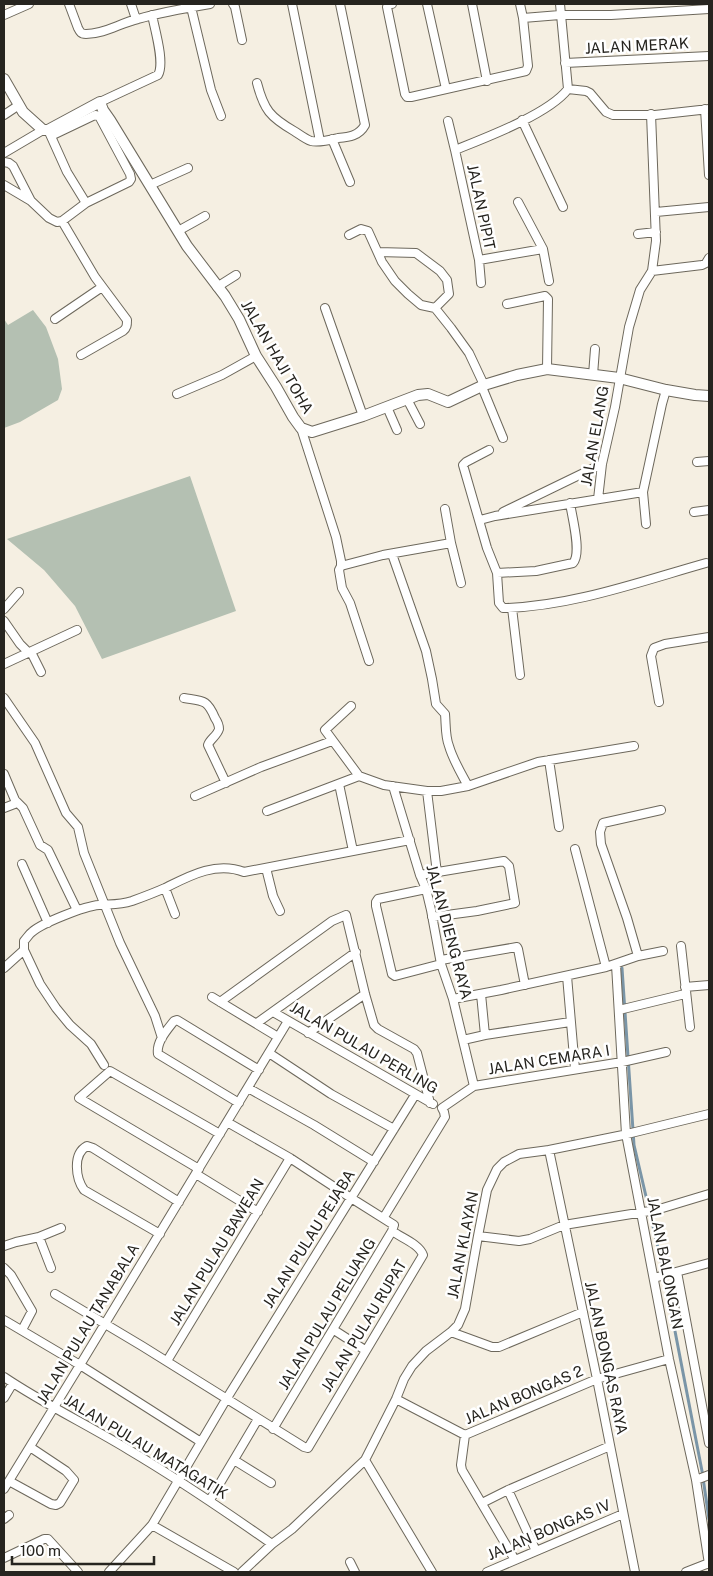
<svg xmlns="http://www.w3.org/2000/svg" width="713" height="1576" viewBox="0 0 713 1576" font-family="'Public Sans',sans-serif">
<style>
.green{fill:#b4c0b2}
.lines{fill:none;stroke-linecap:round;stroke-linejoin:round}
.stream{stroke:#7a95a7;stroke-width:3}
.street-casing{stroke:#6d685c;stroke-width:10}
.secondary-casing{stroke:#6d685c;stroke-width:12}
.street{stroke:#fff;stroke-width:8}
.secondary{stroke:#fff;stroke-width:10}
.labels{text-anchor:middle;stroke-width:5;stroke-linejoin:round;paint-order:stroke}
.street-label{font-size:15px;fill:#26241f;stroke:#fff}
</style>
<rect width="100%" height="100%" fill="#f5efe2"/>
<path class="green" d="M33 310 46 327 58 359 62 389 58 400 20 422 4 428V319L8 325Z
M190 476 236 611 102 659 75 606 44 570 7 539Z"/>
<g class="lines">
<path class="stream" d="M622 968 634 1145 663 1269 702 1471 709 1519"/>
<g class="street-casing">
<path id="street" d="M69 4 78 28C80 32 81 34 86 34 105 34 120 23 138 19 162 12 186 8 210 4
M131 4 136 19
M233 4 235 7 242 40
M292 4 320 141
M392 4H389L387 7 405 94 407 97H411L526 71 528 66 523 18 520 4
M427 4 446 89
M472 4 487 81
M560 4 568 89
M191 7 211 90 221 116
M4 15 29 4
M523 18 560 15H611L709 9
M565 63 709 56
M257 83C264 110 270 117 294 131 299 134 305 139 311 141 319 143 330 140 338 138 349 137 359 136 365 125L340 4
M568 89 586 91 590 93 606 112 613 115H655L709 109
M100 102 158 75C165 63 155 30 152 15
M705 109 709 175
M4 115 19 105
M522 120 563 207
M448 121 455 150
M49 132 67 172 86 203
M332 139 350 182
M4 153 43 130
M4 162 9 163 13 166 31 201
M4 185 31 201 49 218 57 222 62 221 86 203 129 182 131 179 130 174 99 116 95 115 51 136
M150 185 188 168
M518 202 543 249 549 281
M656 212 709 207
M62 221 95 277 127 320C127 325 127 328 123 331L81 355
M178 231 205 216
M638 234 656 232
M349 235 361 229 368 231 382 262 395 281 408 294 421 305 435 308 451 328 469 353 484 385
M378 252 416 253 440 271 447 280 449 294 435 308
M479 260 543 249
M652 271 702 265 706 263 709 258
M481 283 479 260 455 150C485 138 549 114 568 89
M217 287 236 275
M507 304 545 296 548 299 547 369
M325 308 363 416
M55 319 102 287
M593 375 595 349
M482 387 503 438
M177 394 222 375 256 356
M407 399 420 424
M387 407 397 430
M301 428 336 537 341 561V566L339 570 342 588 350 603 369 661
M489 450 466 462 463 465 487 548 497 573 499 603 503 608C570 607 642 581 706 563
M697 462 709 461
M598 499 602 464 615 407 629 327 640 290 652 271 656 241 651 114
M445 509 451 543
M503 512 602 464
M694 512 709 510
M480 520 495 516 643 492
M646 524 643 492 662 404 666 390
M392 554 426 651 432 679 436 704 445 714C446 724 445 736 449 746 453 760 461 773 468 786
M341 566 383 555 451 543 461 583
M497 573 536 571 573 563C582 553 572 517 570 503
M512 608 520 675
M4 609 19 592
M4 621 20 644 29 653
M31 652 41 672
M4 664 77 630
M4 698 35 743 66 813 78 827 84 853 120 943 155 1016 162 1038
M184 698C203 701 207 699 215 718 217 721 219 725 219 729 217 736 210 739 208 745L226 783
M659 702 651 656 654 648 665 644 709 637
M351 706 325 730 359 776 384 785 427 791H441L468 786 538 762 634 746
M549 760 559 827
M4 774 15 800 23 808 40 845 48 850 77 910
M339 784 353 851
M393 786 420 875 426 889 431 910 441 964 453 999 474 1086
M427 791 437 873
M195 796 261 767 332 741
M4 808 17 803
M267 811 359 776
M575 849 606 967
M22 864 48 923
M266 868 273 896 280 911
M420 875 504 861 509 866 515 903 477 911 432 917
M165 888 175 914
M426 889 378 899 376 902V906L392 974 395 976 441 964
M681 946 690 1027
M24 950 40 984 56 1008 70 1025 91 1044 104 1065
M638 956 627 918 601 844 600 832 603 823 661 810
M441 960 517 947 518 949 525 985
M616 965 626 1134 669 1359 696 1480 709 1564
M4 968 24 950V941C27 938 29 934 32 932 42 923 85 906 99 905 112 904 119 905 132 901 143 897 154 893 165 888 189 876 216 861 244 872L410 840
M567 976 575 1069
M685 987 709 985
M481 994 485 1035
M212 997 278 1037
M453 999 501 990 606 967 638 956 663 951
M220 1002 332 921 346 915 365 994 374 1025 378 1029 414 1049 417 1053 430 1103
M619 1010 685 994
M273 1012 433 1104
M257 1023 356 952
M308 1033 365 994
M463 1040 485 1035 570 1022
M269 1053 331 1094 394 1129
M248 1088 314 1125 374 1162
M239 1103 158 1054C156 1042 167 1030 174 1021L177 1020 259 1070
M442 1108 474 1086 622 1062 666 1052
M227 1122 290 1158 351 1198 394 1225 392 1231 273 1429
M549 1150 597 1379 635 1572
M199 1169 79 1098 110 1071 220 1134
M196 1174 258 1212
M384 1217 445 1117 444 1112 442 1108
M160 1234 84 1190C76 1179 72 1154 87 1146L93 1148 179 1202
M478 1236 519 1241 530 1239 564 1225 656 1210 709 1194
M39 1237 51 1268
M4 1246 16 1242 39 1237 61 1228
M4 1268 11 1275 32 1311 22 1330
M677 1272 709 1443
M654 1278 709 1263
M55 1294 142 1346 304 1447 308 1448 423 1255C419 1244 402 1238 392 1231
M4 1320 80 1365 201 1442
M334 1330 365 1350
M451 1332 492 1347H499L583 1312
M167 1361 290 1158
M4 1377C44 1404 88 1425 129 1450 178 1479 225 1511 272 1544
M4 1398 13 1383
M396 1399 465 1435
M465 1435 597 1379 669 1359
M465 1435 461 1465 462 1470 515 1560
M234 1460 271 1483
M365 1460 432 1572
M696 1480 709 1475
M9 1481 51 1504 56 1505 60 1503 74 1480 66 1471 30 1447
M4 1489 80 1365 288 1021
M508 1490 536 1551
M210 1500 258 1419
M482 1503 508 1490 610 1446
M4 1519 9 1515
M152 1525 234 1572
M4 1558 44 1539H48L78 1572
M350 1562 355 1572
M109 1572 152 1525 227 1398 415 1095
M242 1572 272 1544 292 1529 365 1460 396 1399 404 1379 412 1366 426 1351 451 1332 458 1325 465 1309 478 1236 487 1190 497 1169 504 1162 519 1154 549 1150 623 1135 709 1114
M487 1572 623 1514
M686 1572 709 1563"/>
</g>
<g class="secondary-casing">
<path id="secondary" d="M4 79 23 112 43 130H48L100 102 103 110 110 120 187 246 225 296 239 319 256 356 276 387 293 417 301 428 312 432 363 416 418 395 428 394 448 402 484 385 517 375 547 369 619 378 666 390 695 395 709 396"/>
</g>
<use href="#street" class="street"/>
<use href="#secondary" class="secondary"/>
</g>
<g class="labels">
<g class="street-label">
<text transform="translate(637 46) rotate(-3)" y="5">JALAN MERAK</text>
<text transform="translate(481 207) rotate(78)" y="5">JALAN PIPIT</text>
<text transform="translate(277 357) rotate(60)" y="5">JALAN HAJI TOHA</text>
<text transform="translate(595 436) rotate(-80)" y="5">JALAN ELANG</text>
<text transform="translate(449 932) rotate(75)" y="5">JALAN DIENG RAYA</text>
<text transform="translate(364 1048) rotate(30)" y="5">JALAN PULAU PERLING</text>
<text transform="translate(549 1060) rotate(-9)" y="5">JALAN CEMARA I</text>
<text transform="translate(309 1239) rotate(-58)" y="5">JALAN PULAU PEJABA</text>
<text transform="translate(463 1245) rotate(-79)" y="5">JALAN KLAYAN</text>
<text transform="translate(217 1252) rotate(-59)" y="5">JALAN PULAU BAWEAN</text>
<text transform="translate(665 1263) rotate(79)" y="5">JALAN BALONGAN</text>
<text transform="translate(327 1314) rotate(-59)" y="5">JALAN PULAU PELUANG</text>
<text transform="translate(88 1324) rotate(-59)" y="5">JALAN PULAU TANABALA</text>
<text transform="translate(364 1326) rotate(-59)" y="5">JALAN PULAU RUPAT</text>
<text transform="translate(606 1358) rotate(78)" y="5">JALAN BONGAS RAYA</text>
<text transform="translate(524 1395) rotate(-23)" y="5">JALAN BONGAS 2</text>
<text transform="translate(146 1447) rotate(31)" y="5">JALAN PULAU MATAGATIK</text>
<text transform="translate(549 1530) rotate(-23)" y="5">JALAN BONGAS IV</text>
</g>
</g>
<rect width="713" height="1576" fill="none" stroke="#26241f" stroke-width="10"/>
<path d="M12 1556v8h142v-8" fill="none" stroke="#26241f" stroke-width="2.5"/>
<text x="20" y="1556" font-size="15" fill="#26241f" stroke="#ffffff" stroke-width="4" paint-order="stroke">100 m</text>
</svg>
